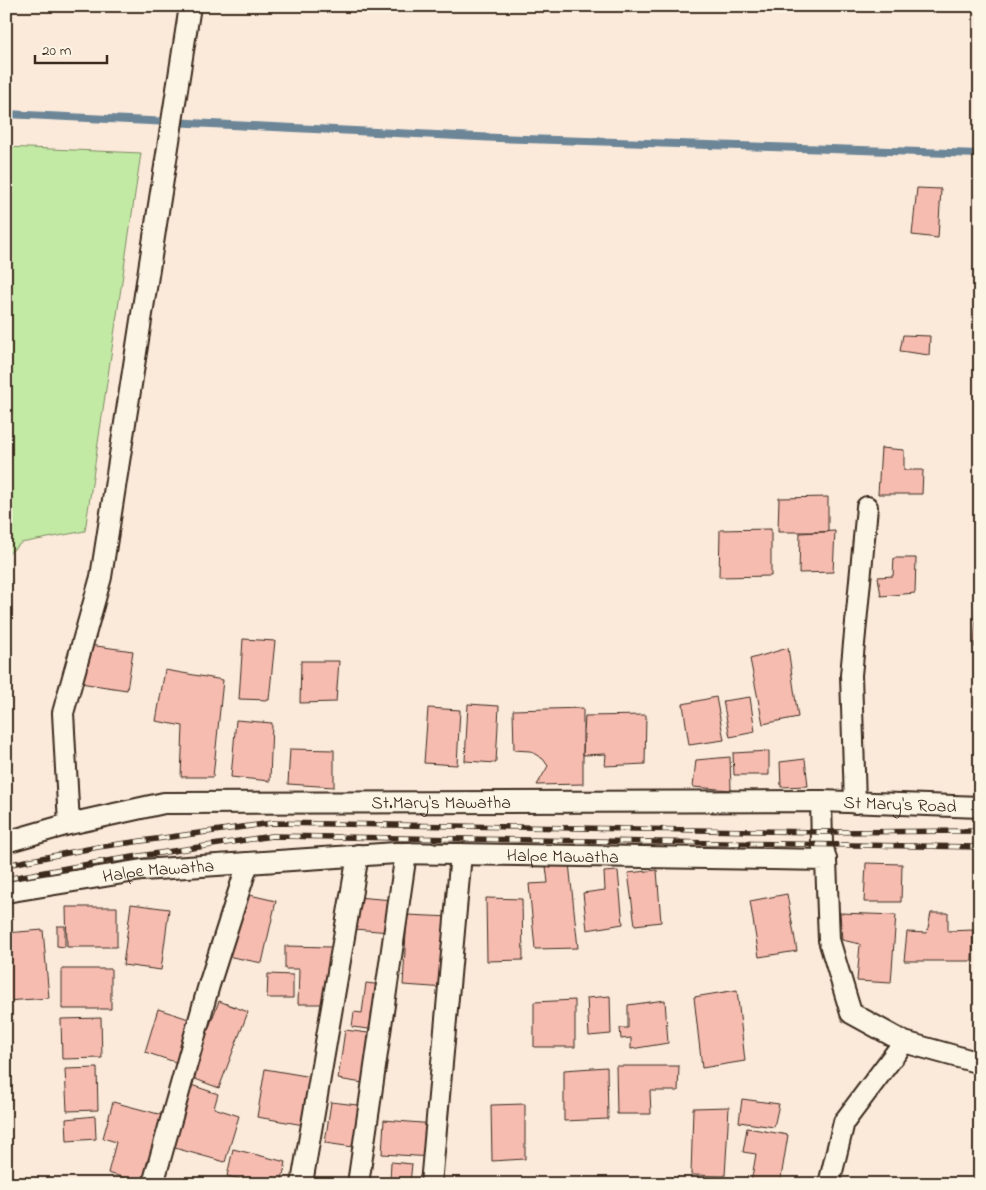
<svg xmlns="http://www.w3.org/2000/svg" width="986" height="1190" viewBox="0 0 986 1190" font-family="'Indie Flower',sans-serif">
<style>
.green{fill:#c2eaa5;stroke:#7e8a62}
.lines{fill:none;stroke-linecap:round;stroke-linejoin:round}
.stream{stroke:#6c8698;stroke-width:8}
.building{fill:#f6bcb0;stroke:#3b2a1e}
.minor-casing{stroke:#3b2a1e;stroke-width:24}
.minor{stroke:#fcf5e5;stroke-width:20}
.rail-casing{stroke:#3b2a1e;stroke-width:5.5}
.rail{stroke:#fcf5e5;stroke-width:4;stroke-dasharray:11;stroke-linecap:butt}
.labels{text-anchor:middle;stroke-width:5;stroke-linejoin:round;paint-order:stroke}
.street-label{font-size:18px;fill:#3b2a1e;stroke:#fcf5e5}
</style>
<rect width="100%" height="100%" fill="#fbeada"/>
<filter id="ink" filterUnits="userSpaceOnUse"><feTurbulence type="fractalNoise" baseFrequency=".02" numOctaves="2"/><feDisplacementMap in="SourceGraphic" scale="10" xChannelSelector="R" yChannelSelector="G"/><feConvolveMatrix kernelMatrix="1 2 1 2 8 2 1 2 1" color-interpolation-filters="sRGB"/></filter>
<g filter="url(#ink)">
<path class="green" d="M6 147 141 153 85 531 21 543 6 556Z"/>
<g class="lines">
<path class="stream" d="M6 114 498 138 980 154"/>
</g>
<path class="building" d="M917 188 941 189 938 238 912 235Z
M903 335 930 336 929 355 900 351Z
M881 448 904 450V470H923L922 494H878Z
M828 497V532H778L779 498Z
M771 529V576L719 577 720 530Z
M835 531 833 572 799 573 800 533Z
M894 558H916L915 593 881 596 878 577 893 576Z
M978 580H980V647H974Z
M243 639 275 641 269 700 239 699Z
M89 645 133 651 127 690 80 683Z
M788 648 798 717 763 724 750 659Z
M301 661H339L336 702 300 703Z
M165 670 223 680 213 777H181L183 726 156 721Z
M716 697 724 740 689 745 683 704Z
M750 697 755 732 730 737 723 701Z
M468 704 499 706 496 763 465 761Z
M428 708 460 710 457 765 424 763Z
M583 708V784L537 785 548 766 543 759 530 751 514 750 513 710Z
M646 715 645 764 605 766 606 754 583 755 585 716Z
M236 720 272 723 270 781 231 777Z
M290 749 334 750V787L288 784Z
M769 751V775H734L733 753Z
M730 757 731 790 693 787 696 760Z
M805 759 808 786 781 787 780 762Z
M569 863 578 948 535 949 529 884 548 883 546 866Z
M866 863 902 864 901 902H864Z
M657 870 661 922 635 925 628 873Z
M618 871 623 924 587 930 583 893 605 890 604 872Z
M241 893 276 901 262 963 227 956Z
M787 894 797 951 759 957 750 901Z
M356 897 393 900 390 932 354 929Z
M486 898 522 899 523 960 487 961Z
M131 904 169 909 161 970 123 965Z
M66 907H117V947H67Z
M840 913 896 915 891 983 857 981 860 944 842 940Z
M931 913H948V931L973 930 972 961H904L907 932 927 933Z
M407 915 451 917 447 988 403 985Z
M57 926H65V947L57 946Z
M43 930 49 998 6 1001V933Z
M285 946 331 947 329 1004H298L299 969H285Z
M62 969H111V1009H62Z
M268 974 293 975V998H267Z
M366 983 383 985 377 1030 352 1027 354 1012 362 1013Z
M737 990 745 1061 702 1068 694 997Z
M610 996 611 1034 589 1036 587 998Z
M575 1000V1047H534V1002Z
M665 1000 668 1043 631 1049V1038L621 1039 620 1028H628V1005Z
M219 1001 248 1012 219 1088 190 1077Z
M158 1009 195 1021 181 1064 145 1052Z
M101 1018 102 1058 62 1059 61 1019Z
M345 1030 376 1034 369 1084 338 1079Z
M616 1066H679L678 1091H650L651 1114H617Z
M607 1067 608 1119 564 1121V1070Z
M97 1068 98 1110 67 1111 65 1069Z
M265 1069 312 1077 304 1125 257 1117Z
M191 1085 218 1094 214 1108 239 1116 225 1162 171 1147Z
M742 1099 779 1104 774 1127 739 1122Z
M113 1102 166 1116 143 1183 108 1173 116 1142 103 1138Z
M331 1102 366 1106 360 1148 325 1143Z
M525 1104V1159L492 1161 491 1105Z
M729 1107 725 1176 691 1175 693 1108Z
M95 1116 96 1139 67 1141 66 1119Z
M384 1120 434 1124 432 1157 382 1154Z
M747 1128 788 1135 780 1184 751 1183 756 1154 743 1152Z
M233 1149 286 1162 281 1184H260L227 1176Z
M391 1162 412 1164 410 1183 390 1181Z
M927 1180 950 1184H926Z"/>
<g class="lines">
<g class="minor-casing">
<g id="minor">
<path d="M821 801 822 843 826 860"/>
<path d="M855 803 851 675 867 507"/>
<path d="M69 824 63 713 101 577 190 6"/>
<path id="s1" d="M6 842 69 824 164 803 821 801 980 807"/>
<path id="s2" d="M6 892 142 870 396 853 826 860 829 940 851 1013 904 1042 980 1063"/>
<path d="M302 1183 358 855"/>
<path d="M153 1184 209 985 248 863"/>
<path d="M358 1184 406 853"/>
<path d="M431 1184 461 854"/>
<path d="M829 1184 844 1122 904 1042"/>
</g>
</g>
<use href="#minor" class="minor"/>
<g class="rail-casing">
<path id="rail" d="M6 865 98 847 272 823 823 832 980 831
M6 879 100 862 272 836 980 847"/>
</g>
<use href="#rail" class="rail"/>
</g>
</g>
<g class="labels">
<g class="street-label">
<text dy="6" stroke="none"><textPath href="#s1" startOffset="440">St.Mary's Mawatha</textPath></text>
<text dy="6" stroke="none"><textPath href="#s1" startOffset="899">St Mary's Road</textPath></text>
<text dy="6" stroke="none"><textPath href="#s2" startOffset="559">Halpe Mawatha</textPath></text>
<text dy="6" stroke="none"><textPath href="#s2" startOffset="154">Halpe Mawatha</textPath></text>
</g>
</g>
<rect width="986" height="1190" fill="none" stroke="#fcf5e5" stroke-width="25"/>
<rect x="12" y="12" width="961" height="1165" fill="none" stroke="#3b2a1e" stroke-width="2" filter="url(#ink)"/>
<path d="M35 55v8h72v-8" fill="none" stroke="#3b2a1e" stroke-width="2.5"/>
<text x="42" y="55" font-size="15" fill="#3b2a1e" stroke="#fcf5e5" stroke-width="4" paint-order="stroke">20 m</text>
</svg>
